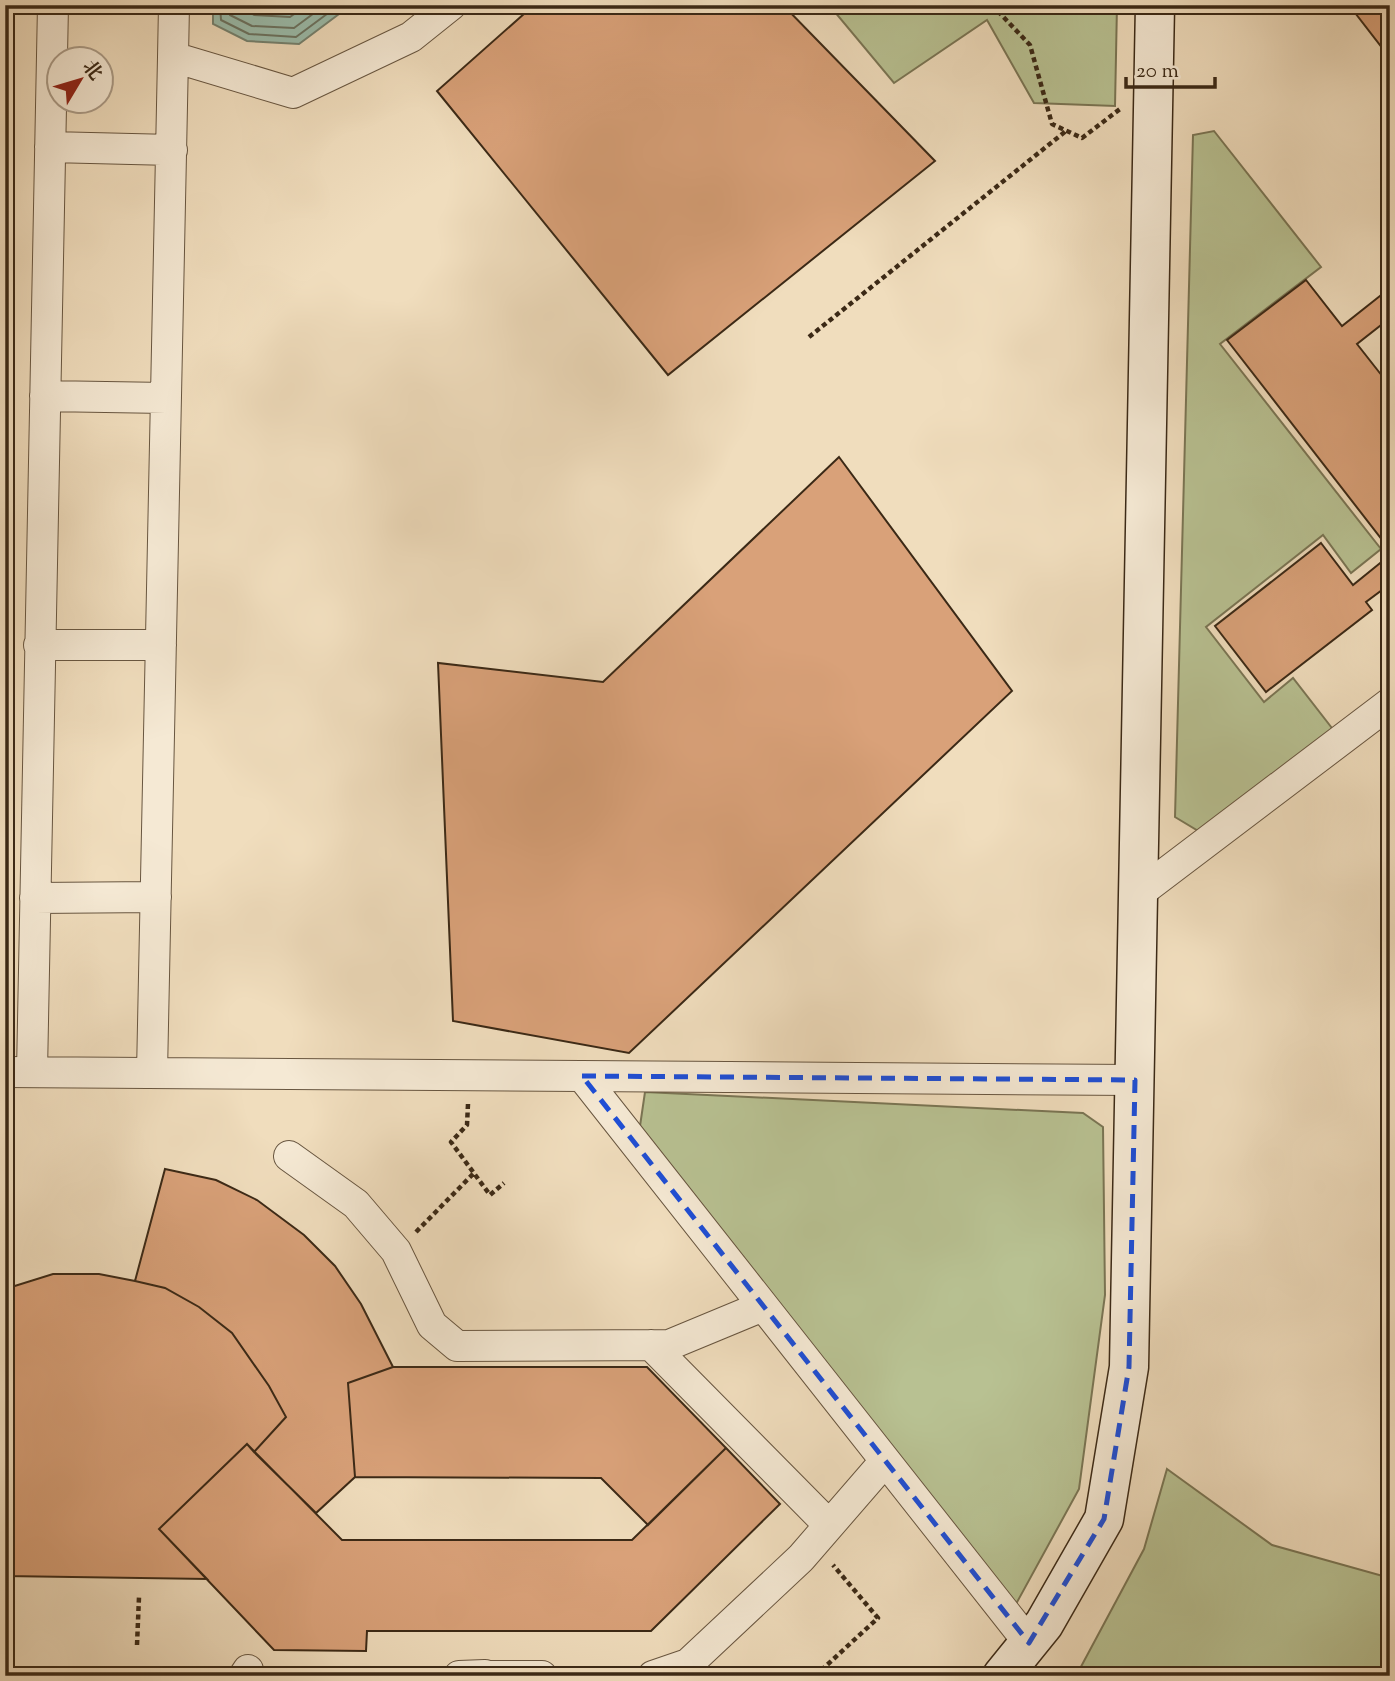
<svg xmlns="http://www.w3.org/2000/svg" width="1395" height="1681" viewBox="0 0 1395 1681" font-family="'Sorts Mill Goudy','Noto Serif SC',serif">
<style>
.green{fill:#b8c192;stroke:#7a7554;stroke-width:2}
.water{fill:#9bbdac;stroke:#758270;stroke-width:2}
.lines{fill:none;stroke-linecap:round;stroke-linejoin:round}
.shore{stroke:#6b7361;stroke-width:2}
.building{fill:#d9a179;stroke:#3b2916;stroke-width:2}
.street-casing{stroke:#685640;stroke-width:32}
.secondary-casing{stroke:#3b2916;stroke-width:41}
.path{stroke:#3b2916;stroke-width:4.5;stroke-dasharray:5 3.5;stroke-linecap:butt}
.street{stroke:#f5e9d4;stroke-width:30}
.secondary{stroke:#f5e9d4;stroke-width:38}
.marked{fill:none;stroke:#1d4ed8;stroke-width:5;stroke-dasharray:14 9;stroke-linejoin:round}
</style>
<rect width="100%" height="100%" fill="#f0ddbd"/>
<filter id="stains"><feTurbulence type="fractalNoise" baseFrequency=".00286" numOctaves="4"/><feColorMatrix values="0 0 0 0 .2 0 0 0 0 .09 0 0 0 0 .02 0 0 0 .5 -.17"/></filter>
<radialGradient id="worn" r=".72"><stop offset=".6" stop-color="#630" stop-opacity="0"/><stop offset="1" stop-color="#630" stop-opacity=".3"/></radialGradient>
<path class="green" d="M829 5H1117L1115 106 1034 103 987 20 894 83Z
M1214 131 1321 267 1220 344 1381 549 1351 573 1323 535 1206 627 1264 702 1293 678 1335 732 1205 835 1175 817 1193 135Z
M645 1092 1083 1113 1103 1127 1105 1295 1079 1489 1016 1604 640 1126Z
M1167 1469 1272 1545 1390 1578V1676H1076L1144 1549Z"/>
<path class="water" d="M213 5H351L299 44 247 41 213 24Z"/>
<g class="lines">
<path class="shore" d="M220 5 221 20 249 34 296 37 339 5
M228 5 230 15 252 26 294 28 325 5
M239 5 254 15 290 17 307 5"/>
</g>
<path class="building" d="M534 5H783L935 161 668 375 437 91Z
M1349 5H1390V58Z
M1306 280 1342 326 1390 288V318L1357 344 1390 386V550L1227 340Z
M839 457 1012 691 629 1053 453 1021 438 663 603 682Z
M1321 543 1353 585 1390 555V584L1366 602 1372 610 1266 692 1215 626Z
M165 1169 216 1180 257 1200 304 1235 335 1266 361 1304 393 1367 348 1383 355 1477 316 1513 254 1452 286 1417 269 1386 232 1333 199 1307 165 1288 135 1281Z
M53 1274H99L135 1281 165 1288 199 1307 232 1333 269 1386 286 1417 254 1452 247 1444 159 1529 207 1579 5 1576V1289Z
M393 1367H647L726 1448 648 1525 601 1478 355 1477 348 1383Z
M247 1444 342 1540H632L726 1448 780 1504 651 1631H367L366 1651 274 1650 159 1529Z"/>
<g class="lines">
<g class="street-casing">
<path id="street" d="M174 5 173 57 293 93 411 37 451 5
M50 147 172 150
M45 396 166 398
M39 645H161
M1138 894 1390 703
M35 898 156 897
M5 1072 1135 1080
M32 1072 53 5
M152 1073 173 57
M582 1076 1029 1643
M289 1156 356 1204 396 1251 432 1325 457 1346 669 1345 763 1306
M651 1345 828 1524
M244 1676 248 1670
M459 1676 485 1675
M485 1676H542
M653 1676 688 1664 801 1558 885 1461"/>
</g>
<g class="secondary-casing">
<path id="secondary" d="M1002 1676 1044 1624 1104 1519 1129 1367 1155 5"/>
</g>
<path class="path" d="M992 5 1030 45 1052 124 1082 138 1120 109
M5 210 11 5
M809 337 1066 131
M468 1104 467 1125 451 1142 490 1195 504 1183
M416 1232 474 1173
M9 1645 12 1590
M137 1645 139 1597
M815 1676 878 1618 833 1565"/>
<use href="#street" class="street"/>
<use href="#secondary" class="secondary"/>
</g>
<path class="marked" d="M582 1076 1135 1080 1129 1367 1104 1519 1029 1643Z"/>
<rect width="1395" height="1681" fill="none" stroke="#f0ddbd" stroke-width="28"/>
<rect x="7" y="7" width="1381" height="1667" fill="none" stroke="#3b2916" stroke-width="3.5"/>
<rect x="14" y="14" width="1367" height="1653" fill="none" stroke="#3b2916" stroke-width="2"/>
<g transform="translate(80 80) rotate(52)"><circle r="33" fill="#f5e9d4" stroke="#ab9c88" stroke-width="2"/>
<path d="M0-5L12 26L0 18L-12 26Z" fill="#8f2418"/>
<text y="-10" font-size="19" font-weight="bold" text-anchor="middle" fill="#3b2916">北</text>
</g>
<path d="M1126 77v10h89v-10" fill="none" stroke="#3b2916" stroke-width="3.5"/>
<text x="1136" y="77" font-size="21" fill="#3b2916" stroke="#f5e9d4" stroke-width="5" paint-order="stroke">20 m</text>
<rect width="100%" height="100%" filter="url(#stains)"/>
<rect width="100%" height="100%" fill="url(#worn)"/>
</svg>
